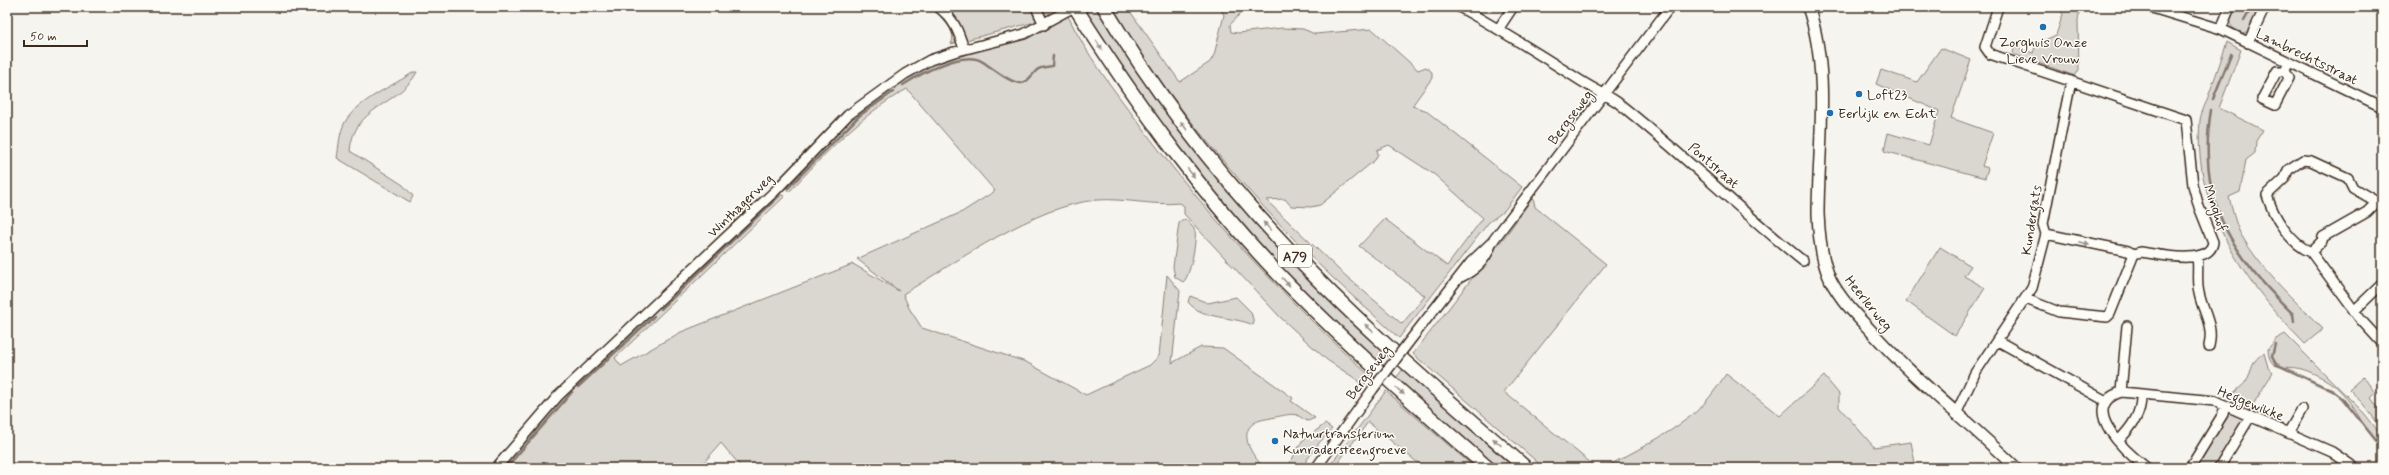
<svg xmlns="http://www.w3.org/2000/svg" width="2389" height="475" viewBox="0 0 2389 475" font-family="Mynerve,sans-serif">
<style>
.green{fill:#dad6d0;stroke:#8a8077;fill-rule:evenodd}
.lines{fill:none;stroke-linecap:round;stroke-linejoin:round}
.stream{stroke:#84786e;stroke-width:2.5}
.minor-casing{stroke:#3b2a1e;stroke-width:12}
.major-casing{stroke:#3b2a1e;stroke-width:14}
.highway-casing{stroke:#3b2a1e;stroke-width:16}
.minor{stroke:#fdfcf7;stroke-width:9}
.major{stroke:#fdfcf7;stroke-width:11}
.highway{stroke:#fdfcf7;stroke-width:13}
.minor-bridge-casing{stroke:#3b2a1e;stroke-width:12;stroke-linecap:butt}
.minor-bridge{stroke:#fdfcf7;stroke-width:9}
.oneway{fill:#9c938a}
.poi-dot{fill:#1f6fb2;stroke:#fdfcf7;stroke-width:1.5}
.labels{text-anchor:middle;stroke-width:3;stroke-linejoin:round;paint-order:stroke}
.shield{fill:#fdfcf7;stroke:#75695f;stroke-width:1}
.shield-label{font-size:13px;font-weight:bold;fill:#3b2a1e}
.poi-label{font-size:14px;fill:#3b2a1e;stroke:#fdfcf7;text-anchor:start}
.street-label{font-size:14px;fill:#3b2a1e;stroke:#fdfcf7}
</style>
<rect width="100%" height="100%" fill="#f5f4ee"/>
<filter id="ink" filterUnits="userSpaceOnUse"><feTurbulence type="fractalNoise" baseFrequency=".025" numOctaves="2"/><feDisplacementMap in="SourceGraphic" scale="8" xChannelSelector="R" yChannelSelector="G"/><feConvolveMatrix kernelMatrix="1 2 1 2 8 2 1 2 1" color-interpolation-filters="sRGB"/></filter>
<g filter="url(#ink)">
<path class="green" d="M971 7H1064L1065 8 1035 22 951 44C957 32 945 22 938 14Z
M1080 7H1097C1151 90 1210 173 1277 246 1311 284 1349 319 1386 354L1380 363C1312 300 1248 235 1189 164 1149 115 1116 60 1080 7Z
M1111 7H1127L1180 82 1210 62 1214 55 1224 15 1220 7H1246L1230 25 1231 32 1238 33 1282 28 1303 29 1315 34 1372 29 1418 70 1426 67 1432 72V78L1412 106 1425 110 1522 187 1504 211 1489 222 1399 338C1362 304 1323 271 1289 234 1223 165 1161 88 1111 7ZM1389 145 1435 175 1483 218 1447 266 1385 219 1359 246 1425 296 1402 324 1339 270 1266 200 1285 199 1291 206 1311 207 1320 205 1375 160 1378 154 1377 150Z
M2057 7H2080L2078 20 2079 70 2075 76 2013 54 2014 47 2033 53 2036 44 2056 35 2063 14Z
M2236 7H2261L2249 31 2243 33 2234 29 2229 23Z
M1068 16C1086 54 1113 89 1138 122 1206 215 1286 299 1371 377L1362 387 1356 379 1327 360 1280 317 1184 214V206L1180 203C1153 206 1125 198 1097 200 1035 205 957 262 903 294L909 308 922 328 1026 362 1086 395 1150 365 1159 356 1167 275 1180 291 1172 363 1201 347 1223 348 1293 398 1291 401 1315 418 1308 421C1304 420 1301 417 1297 415 1291 413 1282 416 1275 417 1269 419 1260 419 1254 423 1237 434 1254 460 1266 468H742L721 443 699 468H498L560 398 778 194 785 196 615 358 621 366 681 332 853 264 899 291 857 259 962 212 995 191 907 89C860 115 825 154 789 192L784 186 846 121 902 82C917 58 993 48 1021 39 1038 34 1053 24 1068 16Z
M2227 42 2241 50 2219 108 2263 130 2256 141 2255 153 2246 160 2240 192 2229 197C2232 209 2235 222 2240 233 2260 269 2294 300 2323 329L2305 344C2246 284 2192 209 2200 120 2201 112 2206 104 2208 97 2215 78 2221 60 2227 42Z
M1941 48 1971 60 1951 118 1993 133 1982 166 1988 168 1985 178 1884 151 1888 133 1929 145 1939 111 1876 84 1881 70 1917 82Z
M414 72H417C399 106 353 106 350 151L403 185 413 196 410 202 337 158C339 146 339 133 345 122 357 101 394 85 414 72Z
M1533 197 1535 207 1606 264 1504 392 1597 468H1544L1413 354 1509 231Z
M1185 219C1188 222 1193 226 1195 231 1197 240 1190 278 1183 282L1175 277 1173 267 1179 223Z
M1940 247 1971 266 1964 276 1985 288 1955 336 1906 301Z
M1190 296 1208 303 1236 297 1251 312 1254 323 1253 325C1234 316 1202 320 1188 302Z
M2285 334 2364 413 2382 436V448C2361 428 2353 396 2328 381 2319 376 2306 369 2296 368 2282 366 2269 371 2268 349L2276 339Z
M2264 353 2268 367 2273 372 2251 408 2229 399C2233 391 2242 388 2246 381 2253 370 2251 360 2264 353Z
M1403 369 1517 468H1499L1396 378Z
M1726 374 1780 416 1824 376 1839 394V407L1874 447 1911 442 1916 468H1604C1633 452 1664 437 1691 416 1705 405 1716 389 1726 374Z
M2363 377 2376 393 2371 398 2382 413V429L2363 404 2349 389Z
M1386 391 1475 468H1424L1368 422 1334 468H1328Z
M2228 412 2244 419 2214 468H2193Z
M1325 424 1332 429 1319 443 1301 468H1284L1290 463 1302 441Z"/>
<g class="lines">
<path class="stream" d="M2244 21 2252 7
M903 85C920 74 964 49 983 62 992 68 1010 83 1020 83 1027 84 1032 74 1037 70 1040 67 1047 67 1052 66L1053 56
M2213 99 2231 54
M2211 110C2196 201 2231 253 2293 314L2294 322
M788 188 859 116 893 92
M661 309 779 196
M2275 344 2272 357 2276 364 2333 391 2342 398 2382 448
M578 387 654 316
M506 468 572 392"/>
<g class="minor-casing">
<path id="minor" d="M938 7C954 19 958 30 964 49
M1036 7 1044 25
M1459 7C1500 29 1539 54 1578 79 1590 87 1605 94 1617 102 1681 152 1739 210 1803 261
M1998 7 1985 47 1990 54 2186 120 2193 185 2199 207 2213 242C2210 267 2157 254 2141 252L2134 254 2110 314 2107 317 2059 312 2026 299
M2149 7 2221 29 2382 107
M1499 28 1513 7
M2221 29 2230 7
M2248 43 2265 7
M2285 71H2277L2262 99 2275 105 2289 78 2285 71 2288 63
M2377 202 2353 188 2348 178 2311 161 2303 160 2288 170 2285 178 2267 195C2273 216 2290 244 2311 252L2361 320 2382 343
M2046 234 2128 251 2134 254
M2311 252 2322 241 2323 237 2367 212 2377 202H2381
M2197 256C2199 268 2196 281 2199 293 2203 313 2214 325 2209 346
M1461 277C1476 270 1487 259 1492 242
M2354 311 2382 284
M1998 341 2106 401
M1408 343 1471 262 1492 242 1670 7
M2121 392 2127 326
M1956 414 1975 373 2032 288 2046 234 2043 224 2071 81
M2288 433 2302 409
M2119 440C2132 427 2142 413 2141 394
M496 468 558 396 776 190 848 115 905 74 930 60 954 52 1024 34 1074 7
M1316 468 1373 389
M2147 468C2127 453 2076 407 2121 392L2215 401 2332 452 2355 468
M2190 468 2223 414 2225 405
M2219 468 2250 417"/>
</g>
<g class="major-casing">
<path id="major" d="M1808 7C1831 72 1818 147 1818 214 1819 236 1821 259 1830 279 1840 299 1856 315 1871 331 1916 381 1968 421 2016 468"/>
</g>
<g class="highway-casing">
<path id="highway" d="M1075 7C1138 106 1207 202 1290 286 1353 350 1420 409 1488 468
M1104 7C1154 91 1214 169 1281 241 1356 323 1443 395 1526 468"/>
</g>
<use href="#minor" class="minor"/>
<use href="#major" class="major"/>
<use href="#highway" class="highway"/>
<g class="minor-bridge-casing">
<path id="minor-bridge" d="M1373 389 1408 343"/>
</g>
<use href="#minor-bridge" class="minor-bridge"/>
</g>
<defs><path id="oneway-solid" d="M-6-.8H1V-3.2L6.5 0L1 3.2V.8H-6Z"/></defs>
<g class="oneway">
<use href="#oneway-solid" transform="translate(1099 45) rotate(58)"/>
<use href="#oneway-solid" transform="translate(1184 126) rotate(-127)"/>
<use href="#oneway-solid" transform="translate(1191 173) rotate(51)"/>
<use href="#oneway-solid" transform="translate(1267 226) rotate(-132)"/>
<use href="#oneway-solid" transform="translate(2084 243) rotate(12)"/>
<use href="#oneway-solid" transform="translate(1286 282) rotate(47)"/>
<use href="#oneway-solid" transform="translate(1369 328) rotate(-137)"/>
<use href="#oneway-solid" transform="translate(1400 391) rotate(42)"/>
<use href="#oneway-solid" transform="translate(1497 442) rotate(-139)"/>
</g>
</g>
<g class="poi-dot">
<circle cx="2043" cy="27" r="4"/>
<circle cx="1859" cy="94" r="4"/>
<circle cx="1830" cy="113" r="4"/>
<circle cx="1275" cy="441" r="4"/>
</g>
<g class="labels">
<rect class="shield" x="1278" y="245" width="34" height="22" rx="3"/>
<g class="shield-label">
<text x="1295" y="261">A79</text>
</g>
<g class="poi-label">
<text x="2043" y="47" text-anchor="middle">Zorghuis Onze<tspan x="2043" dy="16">Lieve Vrouw</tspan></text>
<text x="1867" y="99">Loft23</text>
<text x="1838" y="118">Eerlijk en Echt</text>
<text x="1283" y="438">Natuurtransferium<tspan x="1283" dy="16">Kunradersteengroeve</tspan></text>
</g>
<g class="street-label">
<text transform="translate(2307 56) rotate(26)" y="5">Lambrechtsstraat</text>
<text transform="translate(1570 117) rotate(-53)" y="5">Bergseweg</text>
<text transform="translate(1714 165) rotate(41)" y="5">Pontstraat</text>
<text transform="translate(740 205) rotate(-44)" y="5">Winthagerweg</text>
<text transform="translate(2216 208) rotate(71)" y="5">Minghof</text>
<text transform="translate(2031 220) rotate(-81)" y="5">Kundergats</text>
<text transform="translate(1869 303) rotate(51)" y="5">Heerlerweg</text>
<text transform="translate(1368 372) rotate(-53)" y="5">Bergseweg</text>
<text transform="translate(2251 403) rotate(22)" y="5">Heggewikke</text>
</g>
</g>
<rect width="2389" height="475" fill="none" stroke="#fdfcf7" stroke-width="24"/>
<rect x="12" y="12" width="2365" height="451" fill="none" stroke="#3b2a1e" stroke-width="1.5" filter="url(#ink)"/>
<path d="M24 40v6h63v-6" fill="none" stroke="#3b2a1e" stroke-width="2"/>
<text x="30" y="40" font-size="12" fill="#3b2a1e" stroke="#fdfcf7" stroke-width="3" paint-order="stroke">50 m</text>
</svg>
